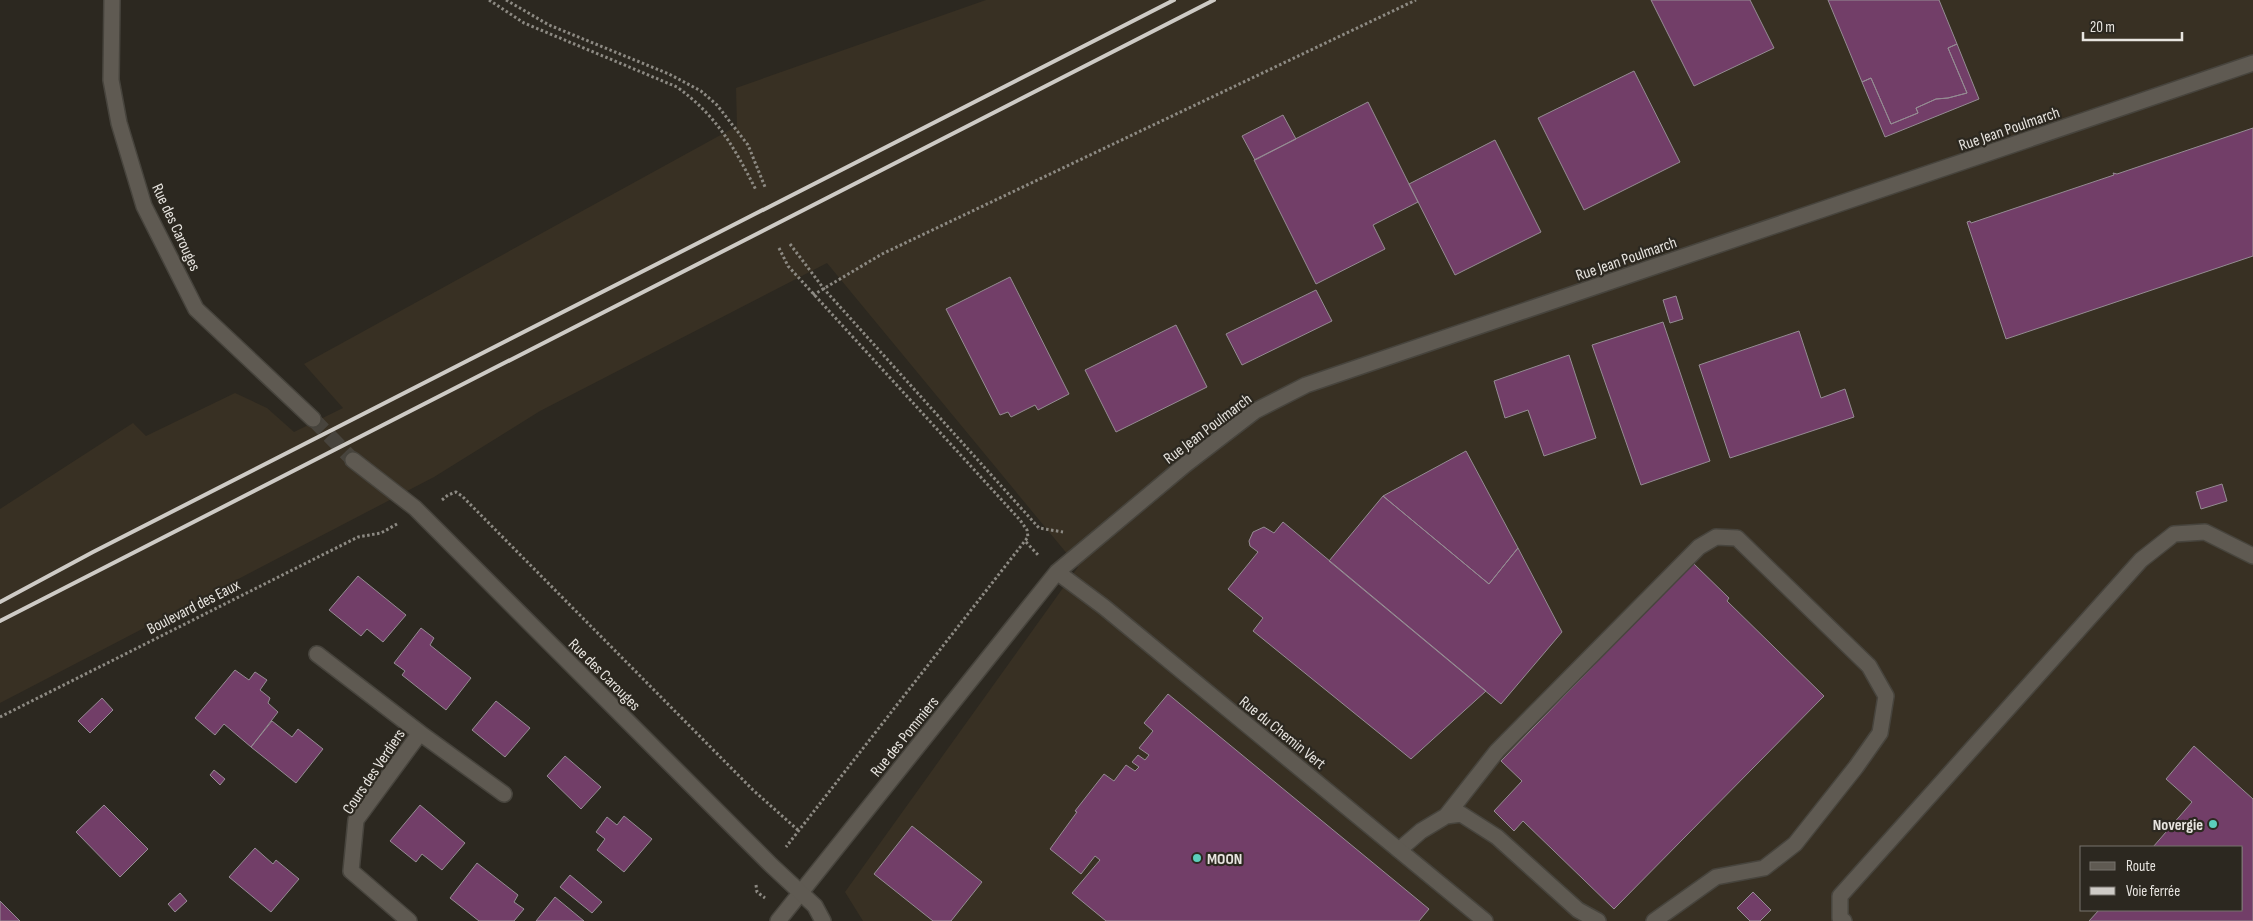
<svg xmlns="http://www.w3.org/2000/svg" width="2253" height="921" viewBox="0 0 2253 921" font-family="'Sofia Sans Condensed',sans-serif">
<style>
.built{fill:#383023;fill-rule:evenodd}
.building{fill:#723e68;stroke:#958c93}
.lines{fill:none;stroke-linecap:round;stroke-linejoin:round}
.secondary-tunnel{stroke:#48443d;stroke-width:15;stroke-dasharray:15 8;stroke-linecap:butt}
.lane-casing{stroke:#47443d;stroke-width:18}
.street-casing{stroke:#47443d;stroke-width:18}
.secondary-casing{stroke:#47443d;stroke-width:18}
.path{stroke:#8d8a83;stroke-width:3;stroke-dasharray:2.5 2.5;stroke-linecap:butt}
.lane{stroke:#5f5a52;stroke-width:15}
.street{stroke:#5f5a52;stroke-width:15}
.secondary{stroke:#5f5a52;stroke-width:15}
.rail{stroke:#cecbc6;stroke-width:4}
.poi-dot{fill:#5bcebb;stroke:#2c2820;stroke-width:2}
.labels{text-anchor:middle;stroke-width:4.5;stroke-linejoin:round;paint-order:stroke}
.street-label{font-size:16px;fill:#e7e4df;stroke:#2c2820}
.poi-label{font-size:16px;font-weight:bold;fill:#e7e4df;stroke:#2c2820;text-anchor:end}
</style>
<rect width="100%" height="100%" fill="#2c2820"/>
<path class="built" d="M986 0H2253V921H863L845 892 1078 567 827 263 540 411 434 477 0 703V509L133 423 146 436 235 393 267 408 294 432 343 408 304 364 737 126 736 88ZM2082 847H2242V910H2082Z"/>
<path class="building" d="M1651 0H1750L1774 48 1694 86Z
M1828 0H1939L1957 44 1948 48 1967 93 1948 98 1936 99 1916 108 1918 113 1891 124 1871 78 1862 82Z
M1957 44 1979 99 1885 137 1862 82 1871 78 1891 124 1918 113 1916 108 1936 99 1948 98 1967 93 1948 48Z
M1634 71 1680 162 1584 210 1538 118Z
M1368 102 1418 202 1373 225 1385 249 1316 284 1254 160Z
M1283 115 1296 139 1255 160 1242 136Z
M2253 128V256L2006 339 1967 222 1970 221 1971 223 2114 175 2113 173 2117 174Z
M1495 140 1541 232 1455 275 1409 184Z
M1010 277 1069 394 1038 410 1035 405 1011 417 1008 412 1000 415 946 309Z
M1316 290 1332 321 1242 365 1226 334Z
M1676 296 1683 319 1670 323 1663 300Z
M1663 322 1710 461 1641 485 1592 345Z
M1176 325 1207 387 1116 432 1085 370Z
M1799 331 1821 398 1845 389 1854 417 1730 458 1699 365Z
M1569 355 1596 438 1544 456 1528 410 1505 418 1494 381Z
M1466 451 1518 548 1489 584 1383 496Z
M2222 484 2227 501 2201 509 2196 492Z
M1383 496 1489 584 1518 548 1562 632 1501 704 1329 561Z
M1283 522 1486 691 1411 759 1253 631 1263 618 1228 589 1258 552 1250 546 1249 541 1253 532 1264 527 1274 533Z
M1693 563 1729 598 1727 601 1824 696 1614 909 1523 821 1514 831 1494 811 1522 781 1501 761Z
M358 576 406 615 383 642 367 629 361 636 329 610Z
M421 628 434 638 430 645 471 678 446 710 402 675 405 671 394 663Z
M235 670 249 680 255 672 267 680 260 690 270 698 268 703 278 712 251 747 224 724 215 735 195 718Z
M1168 694 1429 909 1419 921H1106L1072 893 1100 860 1095 856 1081 874 1050 849 1077 812 1075 811 1104 774 1114 781 1126 765 1135 771 1139 767 1132 762 1138 755 1145 760 1149 755 1139 748 1153 731 1144 723Z
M102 698 113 710 90 733 78 721Z
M496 701 530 728 505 757 472 730Z
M272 721 292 737 298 729 323 749 296 783 251 747Z
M2194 746 2253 799V921H2089L2099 910H2242V847H2153L2192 802 2166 779Z
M565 756 601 787 581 809 547 776Z
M214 770 225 779 220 785 210 775Z
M104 805 148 849 120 877 76 832Z
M420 805 465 843 442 870 422 854 416 862 390 841Z
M624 816 652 839 624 872 597 850 605 839 596 832 607 817 617 825Z
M912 826 982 882 951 921H933L874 874Z
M255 848 273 864 276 860 299 879 271 912 229 877Z
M477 863 518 895 514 902 524 909 514 921H479L450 898Z
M570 875 602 902 592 913 560 887Z
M1753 892 1771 910 1760 921H1750L1737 908Z
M180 893 187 901 175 912 168 904Z
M555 897 584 921H536Z
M0 901 20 921H0Z"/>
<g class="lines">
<path class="secondary-tunnel" d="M313 419 353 460"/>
<g class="lane-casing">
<path id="lane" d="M1446 816 1461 814 1497 837 1578 910 1598 921
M1399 850 1421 831 1446 816 1497 751 1699 547 1716 537 1737 538 1869 666 1886 696 1880 733 1856 767 1795 844 1764 868 1716 877 1654 921
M1844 921 1840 918V896L2141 560 2174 534 2205 532 2253 556"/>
</g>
<g class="street-casing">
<path id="street" d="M1057 572 1104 607 1485 921
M317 654 420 733 356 820 351 871 409 921
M420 733 504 794
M778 921 1057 572 1186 464 1255 411 1306 385 2253 63"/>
</g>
<g class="secondary-casing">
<path id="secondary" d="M112 0 111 80 119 123 144 206 196 309 313 419
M353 460 415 508 771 865 815 906 823 921"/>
</g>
<path class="path" d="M489 0 524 23 677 87C717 116 734 147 756 190
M506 0 549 25 669 74 701 91 717 105 748 145 765 187
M790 244 824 289 1039 528 1063 532
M779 248 788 266 1020 520 1027 530 1028 537 786 847
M813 295 882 254 1416 0
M442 500 448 495 456 492 462 496 753 790 799 831
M1026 542 1039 556
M0 717 358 537 381 533 397 524
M756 885 757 892 765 898"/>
<use href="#lane" class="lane"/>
<use href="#street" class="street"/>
<use href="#secondary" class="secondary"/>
<path class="rail" d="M0 602 93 552 1174 0
M0 621 1214 0"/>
</g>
<g class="poi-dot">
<circle cx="2213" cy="824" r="5"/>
<circle cx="1197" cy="858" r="5"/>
</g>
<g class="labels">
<g class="street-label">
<text transform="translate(2009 128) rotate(-19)" y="6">Rue Jean Poulmarch</text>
<text transform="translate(177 227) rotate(65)" y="6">Rue des Carouges</text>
<text transform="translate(1626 258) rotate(-19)" y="6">Rue Jean Poulmarch</text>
<text transform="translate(1207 428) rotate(-37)" y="6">Rue Jean Poulmarch</text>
<text transform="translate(193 606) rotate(-27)" y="6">Boulevard des Eaux</text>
<text transform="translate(605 674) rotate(45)" y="6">Rue des Carouges</text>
<text transform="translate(1283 732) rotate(39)" y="6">Rue du Chemin Vert</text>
<text transform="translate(904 736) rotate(-51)" y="6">Rue des Pommiers</text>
<text transform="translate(373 771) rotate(-56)" y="6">Cours des Verdiers</text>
</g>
<g class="poi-label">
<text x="2203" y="830">Novergie</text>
<text x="1207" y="864" text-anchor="start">MOON</text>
</g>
</g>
<rect x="2080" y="846" width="162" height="65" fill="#2c2820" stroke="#77736c"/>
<rect x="2090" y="862" width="25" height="8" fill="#5f5a52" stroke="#77736c"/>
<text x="2126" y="871" font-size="15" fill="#e7e4df">Route</text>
<rect x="2090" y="887" width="25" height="8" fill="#cecbc6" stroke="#77736c"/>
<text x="2126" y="896" font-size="15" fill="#e7e4df">Voie ferrée</text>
<path d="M2083 32v8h99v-8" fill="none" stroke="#e7e4df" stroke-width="2.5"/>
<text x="2090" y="32" font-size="15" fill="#e7e4df" stroke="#2c2820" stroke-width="4" paint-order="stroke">20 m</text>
</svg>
